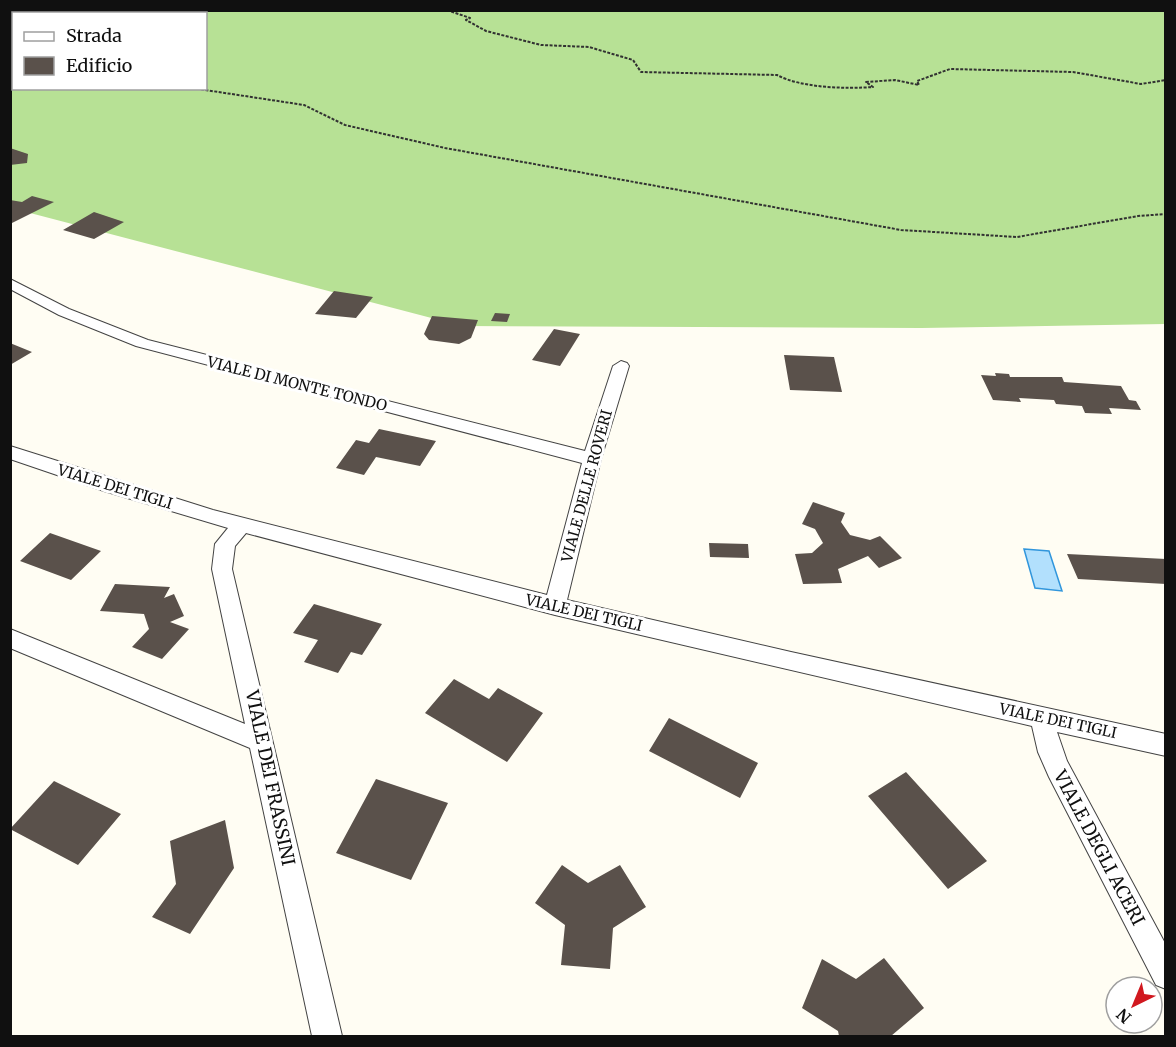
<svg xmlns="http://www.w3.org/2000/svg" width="1176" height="1047" viewBox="0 0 1176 1047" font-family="Merriweather,serif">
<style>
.forest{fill:#b7e195;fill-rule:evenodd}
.water{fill:#b2e0fd;stroke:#3196dc;stroke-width:1.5}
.building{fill:#5a514b}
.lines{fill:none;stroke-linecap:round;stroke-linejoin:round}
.minor-casing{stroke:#434343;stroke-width:2}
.path{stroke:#323232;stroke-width:2;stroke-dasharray:3 1.5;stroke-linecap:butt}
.minor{fill:#fff;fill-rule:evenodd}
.labels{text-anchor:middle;stroke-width:6;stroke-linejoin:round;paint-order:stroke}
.street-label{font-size:15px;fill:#101010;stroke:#fff}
.near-street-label{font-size:18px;fill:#101010;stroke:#fff}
</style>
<rect width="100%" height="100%" fill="#fffdf3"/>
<path class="forest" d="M10 11H1165V324L921 328 462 326 11 208ZM14 14H206V88H14Z"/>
<path class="water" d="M1024 549 1049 551 1062 591 1035 588Z"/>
<path class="building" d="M10 148 28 154 27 163 10 165Z
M32 196 54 202 10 224V200L22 202Z
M94 212 124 222 94 239 63 230Z
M334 291 373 297 356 318 315 314Z
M495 313 510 314 507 322 491 321Z
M432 316 478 320 471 338 459 344 429 340 424 334Z
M554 329 580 334 560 366 532 360Z
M10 343 32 352 10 365Z
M784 355 834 357 842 392 790 390Z
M995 373 1009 374 1010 377H1062L1064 382 1121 386 1129 400 1136 401 1141 410 1109 408 1112 414 1085 413 1082 406 1056 404 1054 400 1019 398 1021 402 993 400 981 375 996 376Z
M379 429 436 441 420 466 376 457 364 475 336 468 356 440 369 443Z
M813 502 845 513 841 522 850 535 870 540 880 536 902 558 879 568 868 556 838 569 842 583 803 584 795 554 812 553 823 543 815 529 802 524Z
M50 533 101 551 71 580 20 561Z
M709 543 748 544 749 558 710 557Z
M1067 554 1166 559V584L1078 579Z
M115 584 170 587 164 598 174 594 184 616 170 622 189 629 162 659 132 647 149 629 144 614 100 611Z
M314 604 382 624 362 655 351 652 338 673 304 662 318 640 293 633Z
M454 679 489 699 498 688 543 713 507 762 425 713Z
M669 718 758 763 740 798 649 751Z
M906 772 987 861 948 889 868 796Z
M376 779 448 803 411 880 336 853Z
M54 781 121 814 78 865 10 829Z
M225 820 234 868 190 934 152 917 176 884 170 841Z
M562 865 588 883 620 865 646 907 613 928 610 969 561 965 565 925 535 903Z
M884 958 924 1008 891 1036H839L838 1031 802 1008 822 959 856 979Z"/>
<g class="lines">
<g class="minor-casing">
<path id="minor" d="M10 279 69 309 148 340 585 451 613 366 621 361 627 363 629 366 601 459 567 600 791 652 1166 734V756L1057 732 1067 761 1166 945V989L1156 985 1049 777 1038 752 1032 726 555 615 246 533 235 546 232 569 342 1036H312L250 748 10 648V629L245 724 212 569 215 544 228 528 104 491 10 459V446L213 510 547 595 582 463 136 346 59 315 10 289Z"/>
</g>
<path class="path" d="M447 10 470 18 466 20 486 31 541 45 589 47 633 60 641 72 777 75C801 88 846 89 873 87L866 82 895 80 919 85 917 81 950 69 1073 72 1141 84 1166 80
M10 72 14 76
M192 88 304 105 345 125 445 148 901 230 1017 237 1138 216 1166 214"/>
<use href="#minor" class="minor"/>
</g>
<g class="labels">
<g class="street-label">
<text transform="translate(297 384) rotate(14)" y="5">VIALE DI MONTE TONDO</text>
<text transform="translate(587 486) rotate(-75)" y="5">VIALE DELLE ROVERI</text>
<text transform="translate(115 487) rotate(17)" y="5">VIALE DEI TIGLI</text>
<text transform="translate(584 613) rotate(13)" y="5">VIALE DEI TIGLI</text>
<text transform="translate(1058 721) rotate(12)" y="5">VIALE DEI TIGLI</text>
</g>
<g class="near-street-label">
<text transform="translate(270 778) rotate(78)" y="6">VIALE DEI FRASSINI</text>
<text transform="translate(1099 848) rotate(62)" y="6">VIALE DEGLI ACERI</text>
</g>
</g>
<rect width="1176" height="1047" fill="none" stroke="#101010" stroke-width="24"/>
<rect x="12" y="12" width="195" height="78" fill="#ffffff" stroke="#9f9f9f" stroke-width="1.5"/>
<rect x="24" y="32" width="30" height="9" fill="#ffffff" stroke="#9f9f9f" stroke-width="1.5"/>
<text x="66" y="42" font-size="18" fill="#101010">Strada</text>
<rect x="24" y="57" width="30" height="18" fill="#5a514b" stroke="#9f9f9f" stroke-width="1.5"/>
<text x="66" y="72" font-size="18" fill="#101010">Edificio</text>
<g transform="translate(1134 1005) rotate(223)"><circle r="28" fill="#ffffff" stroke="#9f9f9f" stroke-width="1.5"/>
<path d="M0-4.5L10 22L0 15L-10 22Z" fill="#d1181f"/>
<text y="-9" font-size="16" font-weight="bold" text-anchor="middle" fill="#101010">N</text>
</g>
</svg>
